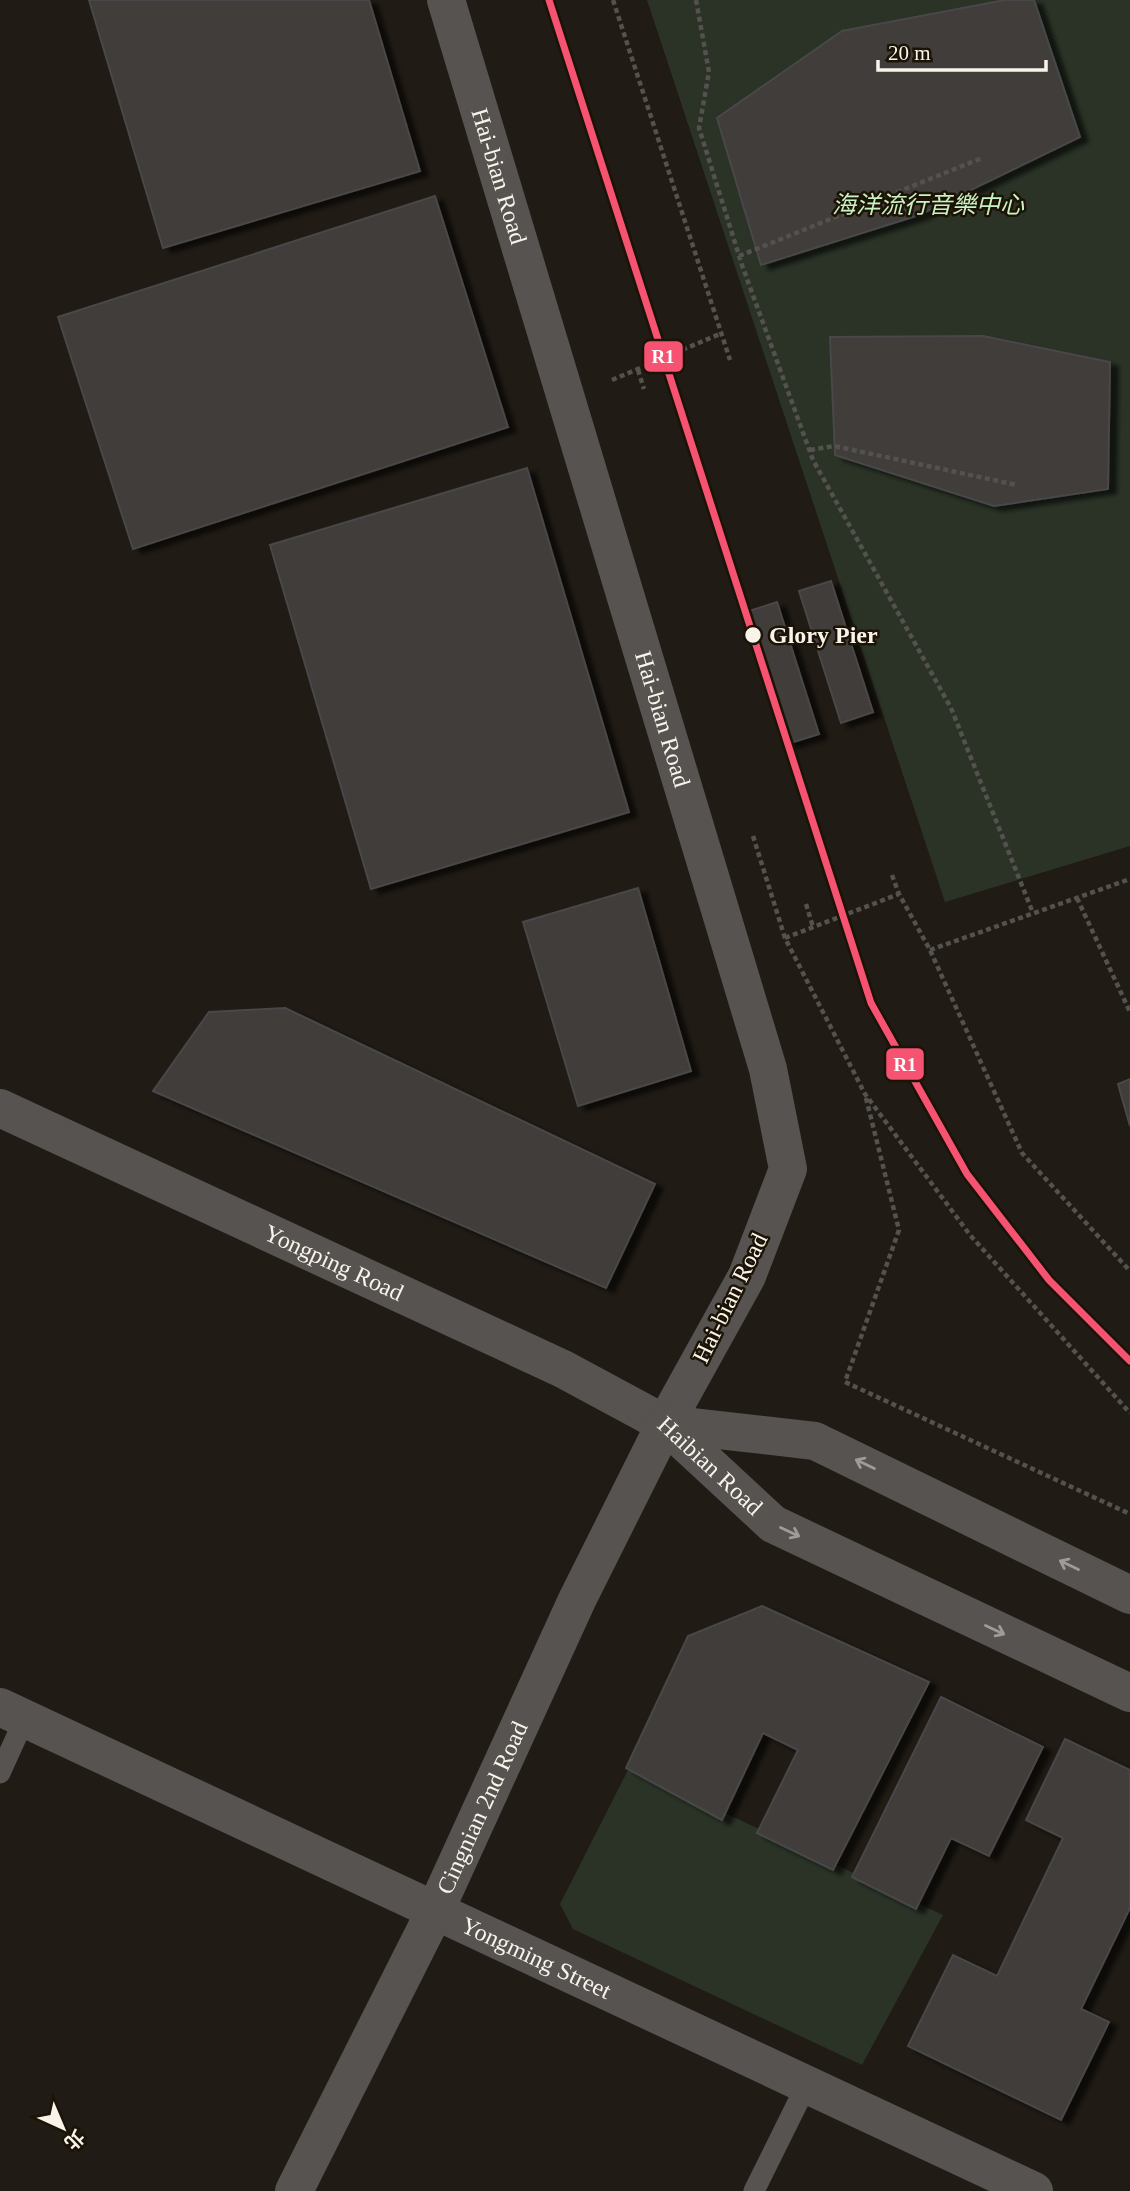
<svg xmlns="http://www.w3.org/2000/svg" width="1130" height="2191" viewBox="0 0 1130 2191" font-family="'Times New Roman','Noto Sans TC',serif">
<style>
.green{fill:#2a3326}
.building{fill:#3f3c3b;stroke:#494748;stroke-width:2;filter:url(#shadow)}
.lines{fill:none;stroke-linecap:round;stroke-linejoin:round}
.path{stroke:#54524f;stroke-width:4.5;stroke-dasharray:5 3.5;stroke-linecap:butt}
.service{stroke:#565351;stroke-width:21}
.minor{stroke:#565351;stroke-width:38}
.tertiary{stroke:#565351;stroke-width:38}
.rail-1-casing{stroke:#1b1306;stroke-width:12}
.rail-1{stroke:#f65372;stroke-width:7}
.oneway{stroke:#9f9b96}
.stop-dot{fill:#f9f3ea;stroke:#1b1306;stroke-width:2.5}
.labels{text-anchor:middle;stroke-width:5;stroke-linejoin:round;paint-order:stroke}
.street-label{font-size:24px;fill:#f9f3ea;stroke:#1b1306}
.park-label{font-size:24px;font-style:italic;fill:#caf1c2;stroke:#1b1306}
.stop-label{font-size:24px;font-weight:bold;fill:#f9f3ea;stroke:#1b1306;text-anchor:start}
.line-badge{stroke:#1b1306;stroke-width:2.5}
.badge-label{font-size:19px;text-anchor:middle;font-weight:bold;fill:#fff}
</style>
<defs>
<filter id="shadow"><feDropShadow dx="8" dy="4.5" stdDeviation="2" flood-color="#0009"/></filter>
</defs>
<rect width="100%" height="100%" fill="#201b14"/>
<path class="green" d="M647 0H1130V846L945 902Z
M629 1768 943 1915 862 2065 573 1929 560 1904Z"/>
<path class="building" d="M89 0H369L420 171 163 248Z
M1005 0H1034L1080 137 919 215 761 265 717 118 842 31Z
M435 196 508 427 133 549 58 317Z
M983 336 1110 362 1108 489 994 506 835 455 830 337Z
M527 468 629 812 371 889 270 545Z
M831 581 873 712 841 723 799 591Z
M777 602 819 734 787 744 746 612Z
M638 888 691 1071 578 1106 523 922Z
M285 1008 655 1184 606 1288 153 1091 209 1012Z
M1130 1079V1126L1118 1084Z
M762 1606 929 1682 833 1870 757 1833 798 1750 763 1733 722 1820 626 1768 688 1636Z
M941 1697 1043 1747 989 1856 951 1838 916 1909 852 1877Z
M1065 1739 1130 1770V1908L1081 2009 1109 2022 1061 2120 908 2046 953 1955 997 1976 1063 1838 1026 1820Z"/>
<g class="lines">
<path class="path" d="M613 0 730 360
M696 0 709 72 699 128 742 265 813 460 951 708 1033 913
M739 256 982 158
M638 370 644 389
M612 380 722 333
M810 450 834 446 1017 485
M753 836 785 938 865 1094 970 1235 1130 1413
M892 875 899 894 930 950 1022 1153 1130 1271
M1077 898 1130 1012
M806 904 813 927
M785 938 899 894
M930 950 1130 879
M866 1098 899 1230 845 1382 1130 1514"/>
<path class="service" d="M0 1773 25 1718
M754 2191 807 2084"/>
<g class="minor">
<path id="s1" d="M446 0 768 1069 788 1169 747 1276 665 1424"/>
<path id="s2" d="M0 1108 563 1369 665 1424 773 1524 1130 1693"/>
<path d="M665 1424 815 1441 1130 1595"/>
<path id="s3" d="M0 1707 1034 2191"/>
</g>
<path class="tertiary" id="s4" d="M294 2191 435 1911 577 1600 665 1424"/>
<g class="rail-1-casing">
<path id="rail-1" d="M549 0 871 1003 967 1174 1049 1280 1130 1361"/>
</g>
<use href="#rail-1" class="rail-1"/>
</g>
<defs><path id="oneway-shaft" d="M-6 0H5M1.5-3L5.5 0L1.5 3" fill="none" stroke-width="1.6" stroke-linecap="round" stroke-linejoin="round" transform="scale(1.75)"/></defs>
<g class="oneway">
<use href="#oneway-shaft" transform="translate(865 1464) rotate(-154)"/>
<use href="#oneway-shaft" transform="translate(790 1532) rotate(25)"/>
<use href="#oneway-shaft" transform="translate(1069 1565) rotate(-154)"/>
<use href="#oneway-shaft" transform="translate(995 1630) rotate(25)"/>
</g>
<circle class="stop-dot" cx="753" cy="635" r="9"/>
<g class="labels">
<g class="street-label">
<text dy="8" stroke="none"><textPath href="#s1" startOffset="184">Hai-bian Road</textPath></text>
<text dy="8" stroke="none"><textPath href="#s1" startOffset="751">Hai-bian Road</textPath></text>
<text dy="8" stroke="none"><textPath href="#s2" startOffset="368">Yongping Road</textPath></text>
<text transform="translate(730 1298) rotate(-64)" y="8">Hai-bian Road</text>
<text dy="8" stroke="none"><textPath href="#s2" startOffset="798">Haibian Road</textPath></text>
<text dy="8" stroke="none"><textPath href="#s4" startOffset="427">Cingnian 2nd Road</textPath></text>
<text dy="8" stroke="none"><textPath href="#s3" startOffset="592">Yongming Street</textPath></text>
</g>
<g class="park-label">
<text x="928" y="213">海洋流行音樂中心</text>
</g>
<g class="stop-label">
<text x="769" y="643">Glory Pier</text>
</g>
</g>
<g class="line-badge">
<rect x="643" y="340" width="41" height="33" rx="7" fill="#f65372"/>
<rect x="885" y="1047" width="40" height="34" rx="7" fill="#f65372"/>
</g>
<g class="badge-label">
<text x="663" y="363">R1</text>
<text x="905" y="1071">R1</text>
</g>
<g transform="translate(63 2128) rotate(136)" stroke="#1b1306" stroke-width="5" paint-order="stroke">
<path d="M0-5L12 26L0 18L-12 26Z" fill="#f9f3ea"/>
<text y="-10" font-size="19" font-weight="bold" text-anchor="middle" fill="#f9f3ea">北</text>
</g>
<path d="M878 60v10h168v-10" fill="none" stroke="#f9f3ea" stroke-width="3.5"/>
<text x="888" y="60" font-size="21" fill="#f9f3ea" stroke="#1b1306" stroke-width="5" paint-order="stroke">20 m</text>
</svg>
